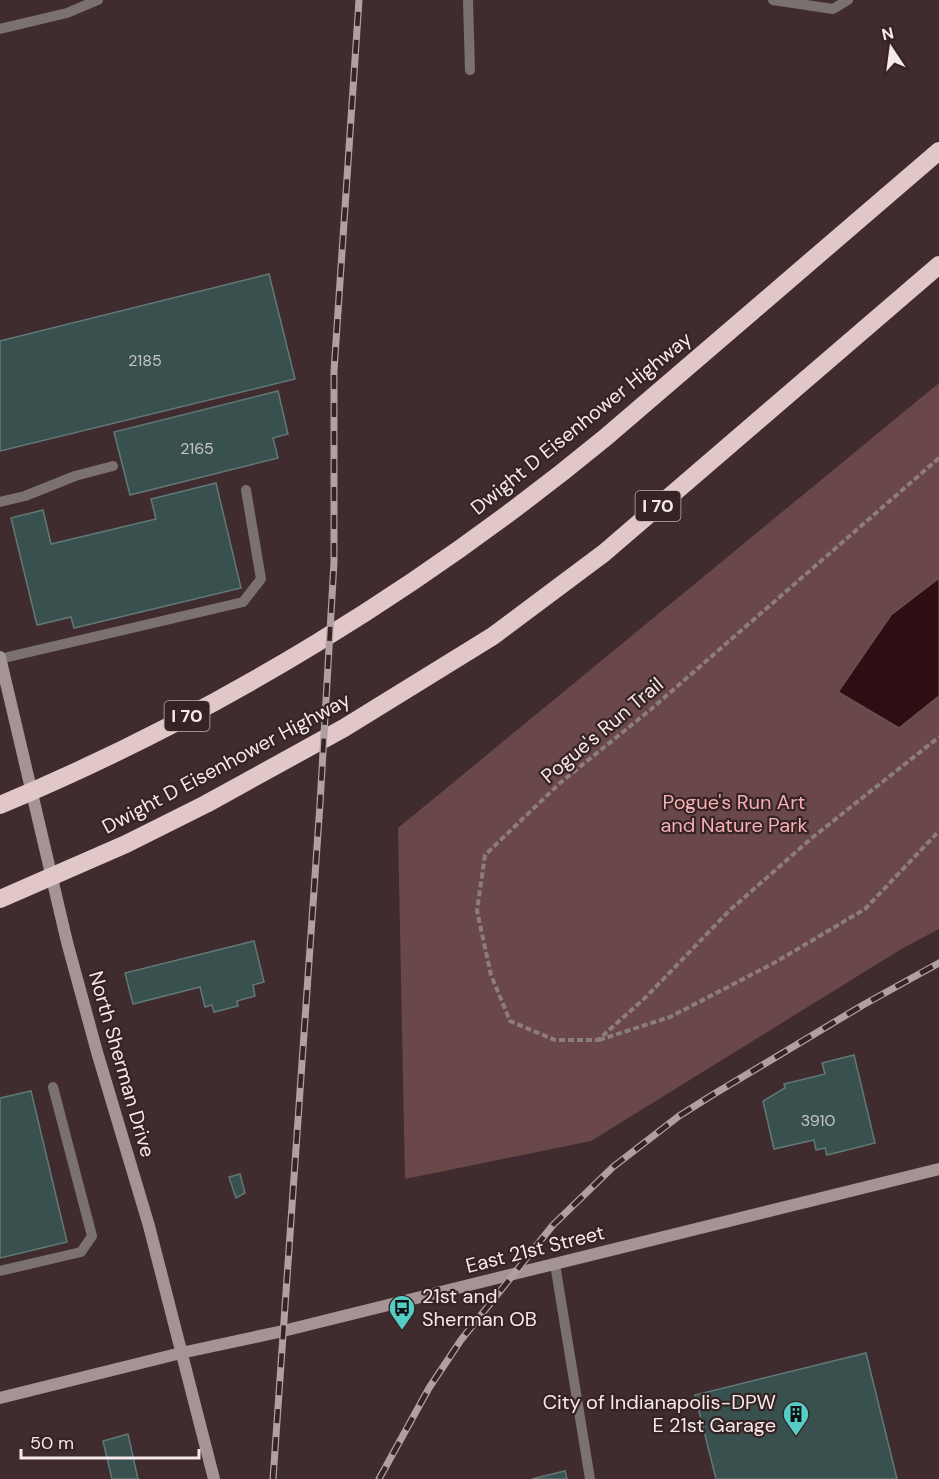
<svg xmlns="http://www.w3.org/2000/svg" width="939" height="1479" viewBox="0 0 939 1479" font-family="'DM Sans',sans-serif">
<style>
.green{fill:#6a484a}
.water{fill:#2e0e12;stroke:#6a5052;stroke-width:1.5}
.building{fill:#38504e;stroke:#607977;stroke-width:1.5}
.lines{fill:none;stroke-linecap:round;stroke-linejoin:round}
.path{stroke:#8d7c7d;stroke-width:4;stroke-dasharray:6 3;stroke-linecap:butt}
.service{stroke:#7c7171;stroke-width:10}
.secondary{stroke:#a59494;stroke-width:12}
.motorway{stroke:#e1c7c8;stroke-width:18}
.rail-casing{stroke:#b0a0a1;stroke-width:7}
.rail{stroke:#362324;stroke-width:4.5;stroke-dasharray:14;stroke-linecap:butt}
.labels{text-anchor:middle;stroke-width:4.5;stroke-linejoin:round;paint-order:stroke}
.number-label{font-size:16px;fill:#c6c3c2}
.shield{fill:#362324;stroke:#bcaeae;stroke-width:1.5}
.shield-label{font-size:18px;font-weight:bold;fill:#f6e9e9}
.street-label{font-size:20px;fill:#f6e9e9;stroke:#362324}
.park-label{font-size:20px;fill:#f6b0b4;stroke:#362324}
.poi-label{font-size:20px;fill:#f6e9e9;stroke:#362324;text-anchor:start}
</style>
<rect width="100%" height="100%" fill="#402c2e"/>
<path class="green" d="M939 383V929L903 948 591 1141 405 1179 398 828Z"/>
<path class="water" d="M939 578V696L899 728 838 692 891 615Z"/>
<path class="building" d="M269 274 295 379 0 451V341Z
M278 391 288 434 273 438 278 458 130 495 114 432Z
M216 483 241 588 74 628 71 617 37 625 11 518 43 510 51 544 156 519 151 499Z
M254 941 264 982 253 985 255 996 237 1001 238 1006 214 1012 212 1005 205 1007 200 987 133 1004 125 973Z
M854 1055 875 1143 827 1155 825 1148 816 1150 814 1140 774 1149 763 1101 785 1088 784 1084 825 1074 822 1063Z
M31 1091 67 1242 0 1258V1098Z
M240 1174 245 1193 236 1198 229 1177Z
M866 1353 897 1479H716L695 1395Z
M128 1434 138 1479H112L103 1441Z
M565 1471 567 1479H532Z"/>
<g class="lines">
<path class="path" d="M939 458 650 710 560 783 485 855 477 911 491 975 510 1021 555 1040H598L647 996 730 910 813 837 939 737
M599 1040 670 1017 774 963 865 909 939 831"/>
<path class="service" d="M468 0 470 70
M773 0 833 9 848 0
M0 29 67 13 98 0
M0 502 25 496 75 476 113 466
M0 659 243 602 261 579 246 490
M555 1264 590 1479
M0 1271 81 1252 92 1236 53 1087"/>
<path class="secondary" d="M0 657 67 942 97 1052 149 1226 214 1479
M0 1398 181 1353 283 1331 939 1169"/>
<path class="motorway" d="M0 805C218 714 424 587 606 437L939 151
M0 899 126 844 206 804 344 728 493 636 604 553 939 265"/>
<g class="rail-casing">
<path id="rail" d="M273 1479 320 804 334 562V371L359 0
M379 1479 429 1388 461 1340 553 1225 613 1167 679 1116 714 1094 863 1005 939 963"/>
</g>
<use href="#rail" class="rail"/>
</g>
<defs>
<g id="bus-pin" transform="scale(1.35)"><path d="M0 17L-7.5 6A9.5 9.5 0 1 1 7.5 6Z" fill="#54cdc7" stroke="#362324"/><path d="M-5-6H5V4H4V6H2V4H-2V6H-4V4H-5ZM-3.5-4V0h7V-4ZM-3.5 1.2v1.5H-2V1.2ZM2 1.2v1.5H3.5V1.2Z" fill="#111"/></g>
<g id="building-pin" transform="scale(1.35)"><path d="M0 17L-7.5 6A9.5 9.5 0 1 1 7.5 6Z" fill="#54cdc7" stroke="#362324"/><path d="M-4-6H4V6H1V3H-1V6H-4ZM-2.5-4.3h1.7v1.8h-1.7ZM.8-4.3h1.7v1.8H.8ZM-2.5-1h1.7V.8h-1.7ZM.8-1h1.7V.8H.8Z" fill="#111"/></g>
</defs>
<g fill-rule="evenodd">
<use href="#bus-pin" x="402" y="1308"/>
<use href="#building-pin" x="796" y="1414"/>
</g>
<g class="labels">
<g class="number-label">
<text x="145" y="366">2185</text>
<text x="197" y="454">2165</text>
<text x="818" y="1126">3910</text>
</g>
<g class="shield">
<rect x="635.5" y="491" width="45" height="30" rx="4.5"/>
<rect x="164.5" y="701" width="45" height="30" rx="4.5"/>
</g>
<g class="shield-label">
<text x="658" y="512">I 70</text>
<text x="187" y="722">I 70</text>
</g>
<g class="street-label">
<text transform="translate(581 423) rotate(-39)" y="7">Dwight D Eisenhower Highway</text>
<text transform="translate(602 730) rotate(-40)" y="7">Pogue's Run Trail</text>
<text transform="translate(226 763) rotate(-28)" y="7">Dwight D Eisenhower Highway</text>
<text transform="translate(122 1064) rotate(74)" y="7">North Sherman Drive</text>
<text transform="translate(535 1249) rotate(-14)" y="7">East 21st Street</text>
</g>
<g class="park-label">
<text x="734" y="809">Pogue's Run Art<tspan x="734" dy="23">and Nature Park</tspan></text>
</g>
<g class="poi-label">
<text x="422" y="1303">21st and<tspan x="422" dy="23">Sherman OB</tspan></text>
<text x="776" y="1409" text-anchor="end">City of Indianapolis-DPW<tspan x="776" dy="23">E 21st Garage</tspan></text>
</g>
</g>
<g transform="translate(891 48) rotate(347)" stroke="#362324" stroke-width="4.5" paint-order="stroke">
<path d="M0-4.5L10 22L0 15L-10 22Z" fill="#f6e9e9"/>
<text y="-9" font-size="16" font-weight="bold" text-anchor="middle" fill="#f6e9e9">N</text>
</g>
<path d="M21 1449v9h178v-9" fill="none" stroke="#f6e9e9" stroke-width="3"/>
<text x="30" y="1449" font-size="18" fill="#f6e9e9" stroke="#362324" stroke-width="4.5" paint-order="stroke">50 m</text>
</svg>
